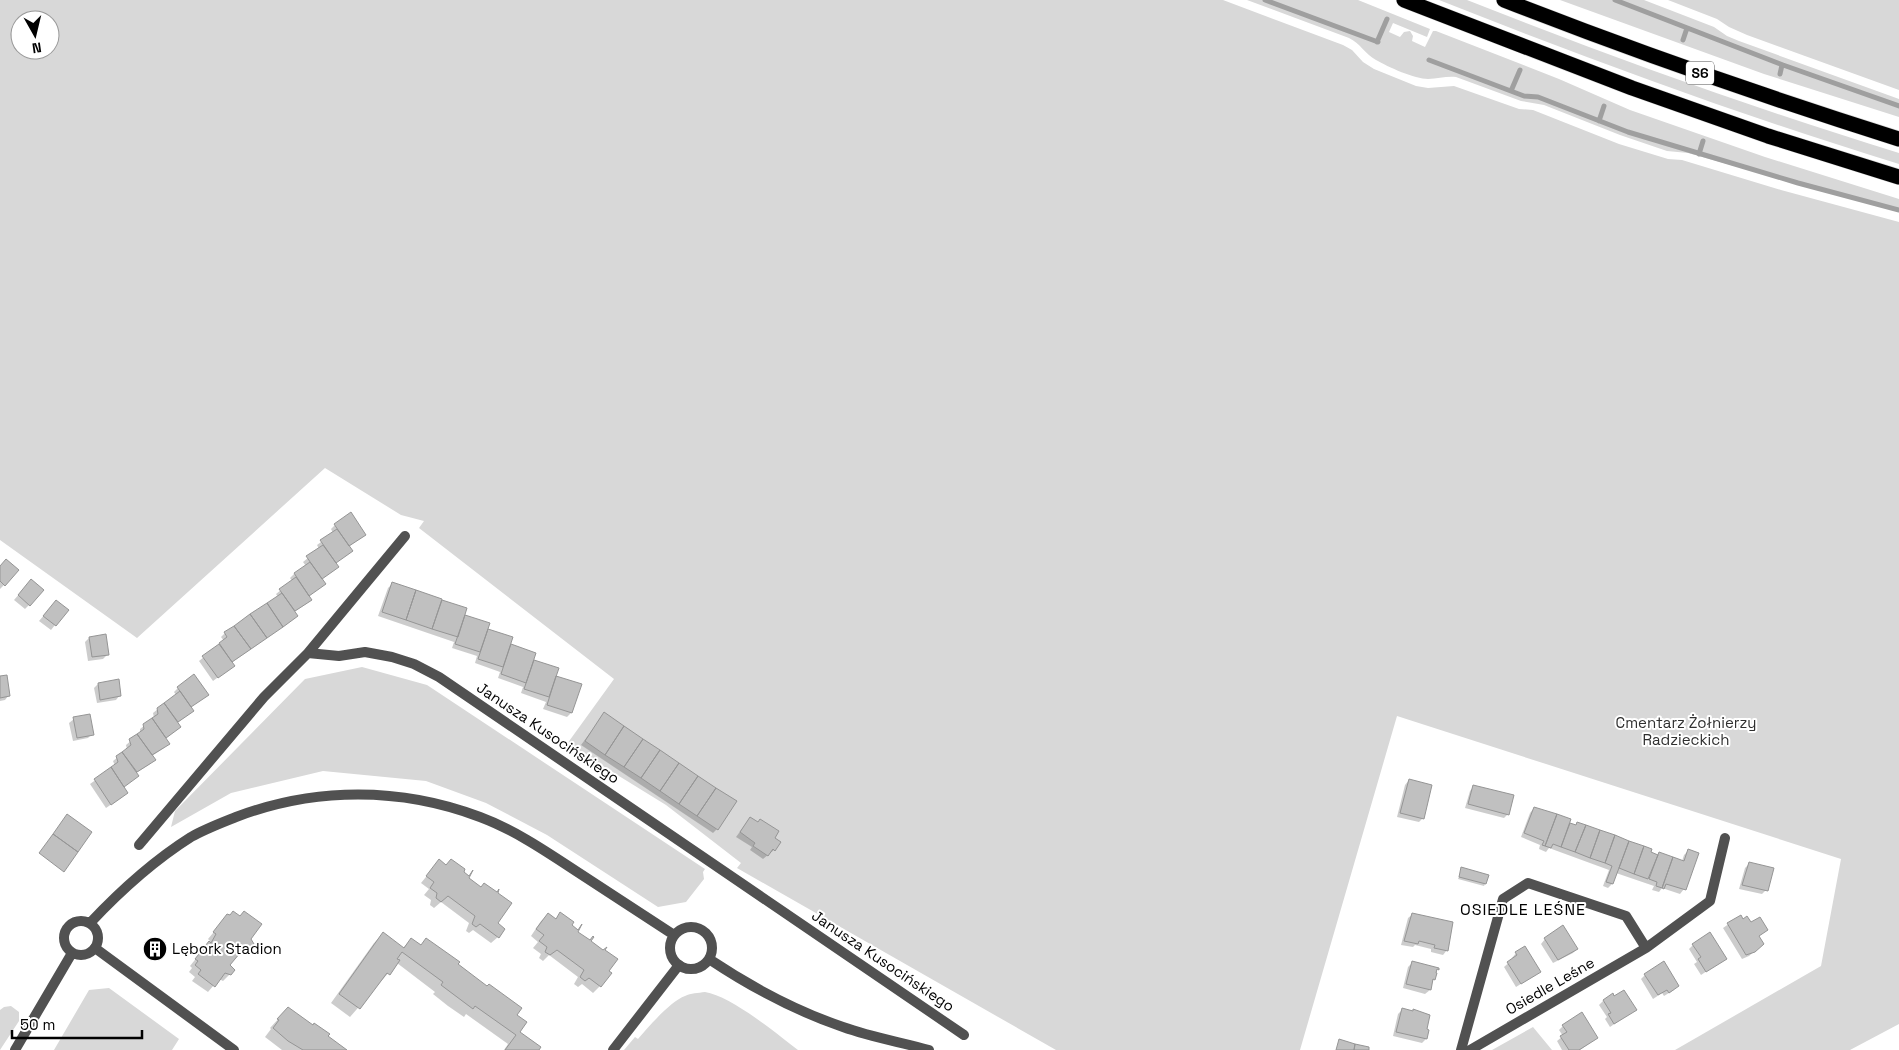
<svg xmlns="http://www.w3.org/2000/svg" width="1899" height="1050" viewBox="0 0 1899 1050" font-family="'Space Grotesk',sans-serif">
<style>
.green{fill:#d8d8d8;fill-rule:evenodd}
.shadow{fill:#0003}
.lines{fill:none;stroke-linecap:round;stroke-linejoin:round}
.stream{stroke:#9f9f9f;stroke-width:5}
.building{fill:#c0c0c0;stroke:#959595}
.motorway-casing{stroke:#dbdbdb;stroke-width:16}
.minor{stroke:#515151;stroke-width:10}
.tertiary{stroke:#515151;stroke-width:10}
.motorway{stroke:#000;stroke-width:15}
.labels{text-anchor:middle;stroke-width:4;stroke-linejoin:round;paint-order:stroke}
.shield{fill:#fff;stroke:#4c4c4c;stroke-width:1}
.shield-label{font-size:14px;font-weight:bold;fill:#000}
.park-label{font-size:15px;fill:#2f2f2f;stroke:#fff}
.street-label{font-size:15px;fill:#000;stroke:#fff}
.poi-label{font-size:15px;fill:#000;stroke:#fff;text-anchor:start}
.neighbourhood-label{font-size:16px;letter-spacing:1px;fill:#000;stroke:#fff}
</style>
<rect width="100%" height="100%" fill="#fff"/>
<path class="green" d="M0 0H1223L1343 45 1352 50 1363 62 1374 69 1416 86 1428 88 1454 86 1519 109 1533 110 1619 144 1668 159 1682 160 1781 190 1899 222V1024L1850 1050H1675L1821 966 1841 859 1397 716 1300 1050H1056L737 868 741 863 666 805 567 744 614 679 419 528 424 521 401 515 325 468 137 638 0 540ZM20 20H50V50H20Z
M1247 0H1358L1430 29 1427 37 1393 23 1389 32 1400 37 1404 32 1410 31 1413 36 1412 41 1425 47 1433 31H1436L1559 79 1630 110 1765 157 1899 199V212L1688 153 1667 151 1620 135 1544 105 1521 101 1456 77C1446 76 1438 79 1428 79 1415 79 1388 67 1376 60 1365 54 1360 43 1349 38Z
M1439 0H1467C1609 56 1753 108 1899 153V164C1743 116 1590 60 1439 0Z
M1560 0H1644L1714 27 1727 36 1739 41 1899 99V117L1764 74Z
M1668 0H1899V90L1747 35 1729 27 1717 19Z
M362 667 427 685 705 869 703 872 704 879 686 902 658 907 547 835 486 803 426 781 323 771 231 793 171 827 175 811 305 679Z
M109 988 179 1039 172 1050H54L89 990Z
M705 992C731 996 776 1033 798 1050H624L635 1037 638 1039C648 1027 671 1001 685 996 691 993 698 993 705 992Z
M11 1006 19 1012V1021L0 1050V1010L4 1007Z
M1533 1027 1552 1050H1492Z"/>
<path class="shadow" d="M335 525 365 535 348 547 321 579 308 596 306 604 294 612 297 616 292 620 231 663 233 666 213 681 199 661 224 641 221 637 225 633 278 597 276 594 292 581 290 578 294 574 306 566 303 562 319 549 317 545 333 533 331 529Z
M0 567 4 585 0 589Z
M392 584 466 609 464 616 489 624 486 630 512 638 509 645 535 654 532 660 557 669 555 676 571 713 567 717 543 709 546 702 521 693 523 687 498 678 500 672 475 663 477 656 452 648 454 642 378 616 388 588Z
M27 585 29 605 25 609 14 600Z
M52 606 67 610 51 630 39 621Z
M89 638 107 655 103 659 88 661 85 642Z
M0 678 9 695 5 700 0 701Z
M98 684 120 695 116 700 97 703 94 688Z
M178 688 193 711 177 723 175 731 165 739 164 748 152 756 150 764 136 773 123 787 122 797 106 808 90 784 115 766 113 761 127 750 126 745 140 733V729L154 718 153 713 158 709 176 695 174 692Z
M604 714 717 829 713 833 581 745Z
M74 719 92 734 88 738 73 741 69 723Z
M1409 780 1423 818 1419 822 1397 817 1405 785Z
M1474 786 1508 814 1504 818 1465 808 1470 791Z
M1534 808 1568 823 1575 826 1578 823 1651 850 1650 853 1657 856 1659 854 1682 861 1684 855 1688 851 1684 889 1680 894 1662 888 1659 892 1652 890 1654 886 1616 873 1612 884 1608 888 1603 886 1609 870 1549 848 1546 852 1539 849 1540 845 1521 837 1530 813Z
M750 818 773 838 774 850 763 859 750 850 752 847 736 837Z
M439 861 446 866 462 872 496 924 498 937 491 943 473 930 469 933 466 931 469 923 441 902 434 908 430 905 431 900 424 895 429 889 421 883Z
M1749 864 1766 890 1762 894 1739 889 1745 868Z
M1462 869 1487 875 1485 884 1484 886 1458 879Z
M560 914 607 971 600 986 593 993 582 984 578 987 574 984 578 977 549 955 543 961 539 958 541 954 533 948 538 942 531 936 541 921 548 915 555 920Z
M1413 914 1447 950 1443 955 1431 952V949L1415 945 1413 947 1401 945 1408 918Z
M228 915 250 939 249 948 243 955 238 953 229 965 230 974 223 981 219 979 208 992 192 981 195 977 189 972 192 968 190 966 210 941 208 939Z
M1740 916 1743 920 1766 930 1758 936 1763 944 1749 956 1742 959 1723 928Z
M383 934 403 948 411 939 456 965 516 1015 519 1032 538 1050H504L508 1044 466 1014 464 1017 448 1006 433 994 435 992 397 963 350 1017 331 1003 374 943Z
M1545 939 1577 949 1573 953 1553 963 1541 944Z
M155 941 164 949 154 960 144 952Z
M1693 945 1725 959 1701 975 1694 964 1697 962 1689 949Z
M1516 953 1540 972 1516 987 1504 967 1513 959 1512 958Z
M1412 963 1434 979 1432 982 1430 990 1425 994 1403 988 1408 967Z
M1645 975 1674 990 1664 996 1662 993 1653 999 1641 979Z
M1603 1001 1635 1010 1610 1027 1605 1019 1607 1017 1599 1005Z
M1402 1010 1413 1011 1425 1030 1426 1039 1422 1043 1393 1036 1398 1014Z
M280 1017 326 1036 345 1050H282L265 1037 271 1029 270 1028Z
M1563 1026 1597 1038 1580 1050H1562L1557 1041 1563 1036 1559 1030Z"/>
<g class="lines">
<path class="stream" d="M1265 0 1378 42
M1615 0 1783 65 1899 106
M1683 40 1687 28
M1377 42 1387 19
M1429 60 1524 96 1538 97 1628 132 1798 183 1899 210
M1780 74 1782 65
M1511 91 1520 70
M1599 121 1604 106
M1699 154 1703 141"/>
</g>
<path class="building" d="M351 512 366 535 349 546 334 524Z
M337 529 353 551 336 563 320 540Z
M323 545 339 567 322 579 306 556Z
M6 559 19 570 5 586 0 581V566Z
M310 562 326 584 309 596 294 573Z
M296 577 312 600 295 611 279 589Z
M31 579 44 590 30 606 18 595Z
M392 582 416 590 406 620 382 612Z
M416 590 442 599 432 629 406 620Z
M282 593 298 616 283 627 267 603Z
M56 600 69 610 56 626 43 616Z
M442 600 467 608 458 637 432 629Z
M267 603 283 627 267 638 250 614Z
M250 614 267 638 251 649 234 626Z
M465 615 490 623 480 652 455 644Z
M234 626 251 649 232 662 219 643 227 637 224 632Z
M488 629 513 637 503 667 478 659Z
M106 634 109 655 92 657 89 637Z
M219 644 235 666 218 678 202 656Z
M511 644 536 653 526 683 501 674Z
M534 660 559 668 549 697 524 689Z
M194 674 209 695 191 707 177 687Z
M7 675 10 696 0 698V676Z
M556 676 582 684 572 713 547 705Z
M119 679 121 696 100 700 98 683Z
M180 691 194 711 178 722 164 703Z
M164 703 181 727 166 738 152 718 158 714 157 708Z
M604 712 624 726 605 755 585 741Z
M90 714 94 735 77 738 73 717Z
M152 718 170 744 152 755 137 734 144 729 143 724Z
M624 726 643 739 624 767 605 755Z
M137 734 156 760 137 772 122 752 131 745 129 739Z
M643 739 660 750 641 778 624 767Z
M660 750 679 763 660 791 641 778Z
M122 752 139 776 124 787 111 767 118 762 116 756Z
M679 763 698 776 679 804 660 791Z
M111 767 128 793 111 805 94 779Z
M698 776 716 788 697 816 679 804Z
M1409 779 1432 785 1424 819 1400 813Z
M1473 785 1514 795 1509 815 1468 804Z
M716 788 737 801 718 830 697 816Z
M1534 807 1557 814 1545 846 1542 845 1544 841 1524 833Z
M67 814 92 832 78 852 53 834Z
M1557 814 1571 819 1561 847 1553 844 1551 848 1545 846Z
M750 817 758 822 760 819 779 831 775 838 781 842 775 851 773 849 768 856 753 846 755 843 740 832Z
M1577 822 1586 825 1575 852 1561 847 1570 823 1576 825Z
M1586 825 1600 830 1590 858 1575 852Z
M1600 830 1615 835 1605 863 1590 858Z
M53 834 78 852 64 872 39 853Z
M1615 835 1629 841 1613 884 1606 882 1612 866 1605 863Z
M1629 841 1644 846 1634 874 1619 868Z
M1644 846 1652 849 1651 852 1658 855 1648 879 1634 874Z
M1688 849 1699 853 1686 890 1666 884 1664 889 1662 888 1673 857 1684 861Z
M1659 852 1673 857 1662 888 1656 886 1657 882 1649 879Z
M439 859 446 865 451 859 465 869 464 872 469 876 473 870 469 878 481 887 484 883 497 892 499 889 498 893 512 903 498 923 505 929 499 938 480 924 476 927 472 924 475 916 448 896 441 902 436 898 437 893 430 888 434 882 426 876Z
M1749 862 1774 868 1768 891 1742 885Z
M1461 867 1489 875 1486 884 1459 877Z
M233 911 240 916 244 911 262 924 251 939 254 944 250 949 245 947 230 965 235 970 231 975 225 973 215 987 198 974 201 970 195 965 198 961 195 959 209 941 211 943 216 934 213 932 227 914 230 915Z
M560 912 574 922 572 925 578 930 582 924 578 932 590 940 593 936 594 937 591 941 603 950 607 947 605 950 618 959 609 971 612 973 601 987 589 978 585 981 580 977 584 970 557 950 550 955 545 952 547 947 539 941 544 935 536 929 548 913 556 919Z
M1412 913 1453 922 1448 951 1434 948 1435 945 1419 941 1418 944 1404 941Z
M1741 915 1743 919 1747 916 1751 922 1760 917 1768 930 1759 936 1764 944 1755 952 1746 955 1727 923Z
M1563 925 1578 949 1558 960 1544 938Z
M383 932 404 948 411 938 421 945 426 938 460 962 458 964 487 986 489 984 522 1008 517 1015 527 1022 520 1032 541 1047 539 1050H505L516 1035 475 1006 473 1009 441 985 443 982 402 952 397 959 400 960 390 975 387 973 360 1009 339 994Z
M1710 932 1727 959 1706 972 1698 959 1701 957 1692 944Z
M154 939 165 949 157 959 145 950Z
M1525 946 1541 972 1521 984 1507 962 1517 955 1515 952Z
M1412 961 1439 968V970L1437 969 1436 973H1437L1435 980 1433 979 1431 990 1406 984Z
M1664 961 1679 986 1669 993 1667 990 1658 995 1644 974Z
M1624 990 1637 1010 1614 1024 1608 1014 1611 1013 1603 1000 1613 993 1614 996Z
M288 1007 313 1025 314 1023 330 1034 328 1036 347 1050H303L288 1041 273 1028 279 1020 277 1019Z
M1402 1008 1413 1011V1009L1430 1015 1427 1029 1429 1030 1427 1039 1396 1032Z
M1582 1012 1598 1038 1579 1050H1569L1560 1036 1567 1032 1562 1025Z
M1339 1039 1355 1044 1354 1050H1336Z
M1355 1044 1369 1047V1050H1354Z"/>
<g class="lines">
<g class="motorway-casing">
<path id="motorway" d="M1404 0 1632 88 1768 136 1899 177
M1504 0C1634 51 1766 97 1899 139"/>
</g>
<path class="minor" d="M308 653 405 536
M139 845 264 697 308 653 339 656 365 652 392 657 414 664 439 677 964 1035
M95 948 234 1050
M1646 948 1710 901 1725 838
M613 1050 679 965
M1461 1050 1503 899 1528 883 1626 916 1646 948 1470 1050"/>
<path class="tertiary" d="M64 938a17 17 0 1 1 34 0a17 17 0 1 1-34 0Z
M90 923C121 890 153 861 191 837 205 829 221 823 236 817 315 787 401 787 480 817 515 830 547 852 579 873 611 894 642 914 674 935
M670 948a21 21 0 1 1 42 0a21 21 0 1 1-42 0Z
M709 959C751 987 796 1011 843 1027 871 1037 900 1042 929 1050
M15 1050 72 953"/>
<use href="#motorway" class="motorway"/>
</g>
<defs>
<g id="building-disc" transform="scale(1.25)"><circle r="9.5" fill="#000" stroke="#fff"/><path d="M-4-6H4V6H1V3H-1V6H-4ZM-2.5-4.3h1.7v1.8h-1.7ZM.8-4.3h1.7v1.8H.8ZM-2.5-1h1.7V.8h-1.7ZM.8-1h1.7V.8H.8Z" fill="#fff"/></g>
</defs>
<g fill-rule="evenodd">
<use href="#building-disc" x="155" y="949"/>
</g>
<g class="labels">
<rect class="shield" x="1686" y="61.5" width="28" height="23" rx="4"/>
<g class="shield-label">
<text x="1700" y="78">S6</text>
</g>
<g class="park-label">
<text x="1686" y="728">Cmentarz Żołnierzy<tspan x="1686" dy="17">Radzieckich</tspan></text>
</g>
<g class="street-label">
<text transform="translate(548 733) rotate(34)" y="5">Janusza Kusocińskiego</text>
<text transform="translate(883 961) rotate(34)" y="5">Janusza Kusocińskiego</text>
<text transform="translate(1550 986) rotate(-30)" y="5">Osiedle Leśne</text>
</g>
<g class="poi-label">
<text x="172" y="954">Lębork Stadion</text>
</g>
<g class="neighbourhood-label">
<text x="1523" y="915">OSIEDLE LEŚNE</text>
</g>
</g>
<g transform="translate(35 35) rotate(172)"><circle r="24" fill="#ffffff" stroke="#999999"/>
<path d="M0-4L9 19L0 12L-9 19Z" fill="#000000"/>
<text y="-8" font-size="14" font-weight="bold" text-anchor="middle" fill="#000000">N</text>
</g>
<path d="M12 1030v8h130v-8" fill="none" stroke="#000000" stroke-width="2.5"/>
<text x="20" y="1030" font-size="15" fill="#000000" stroke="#ffffff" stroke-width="4" paint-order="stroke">50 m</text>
</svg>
